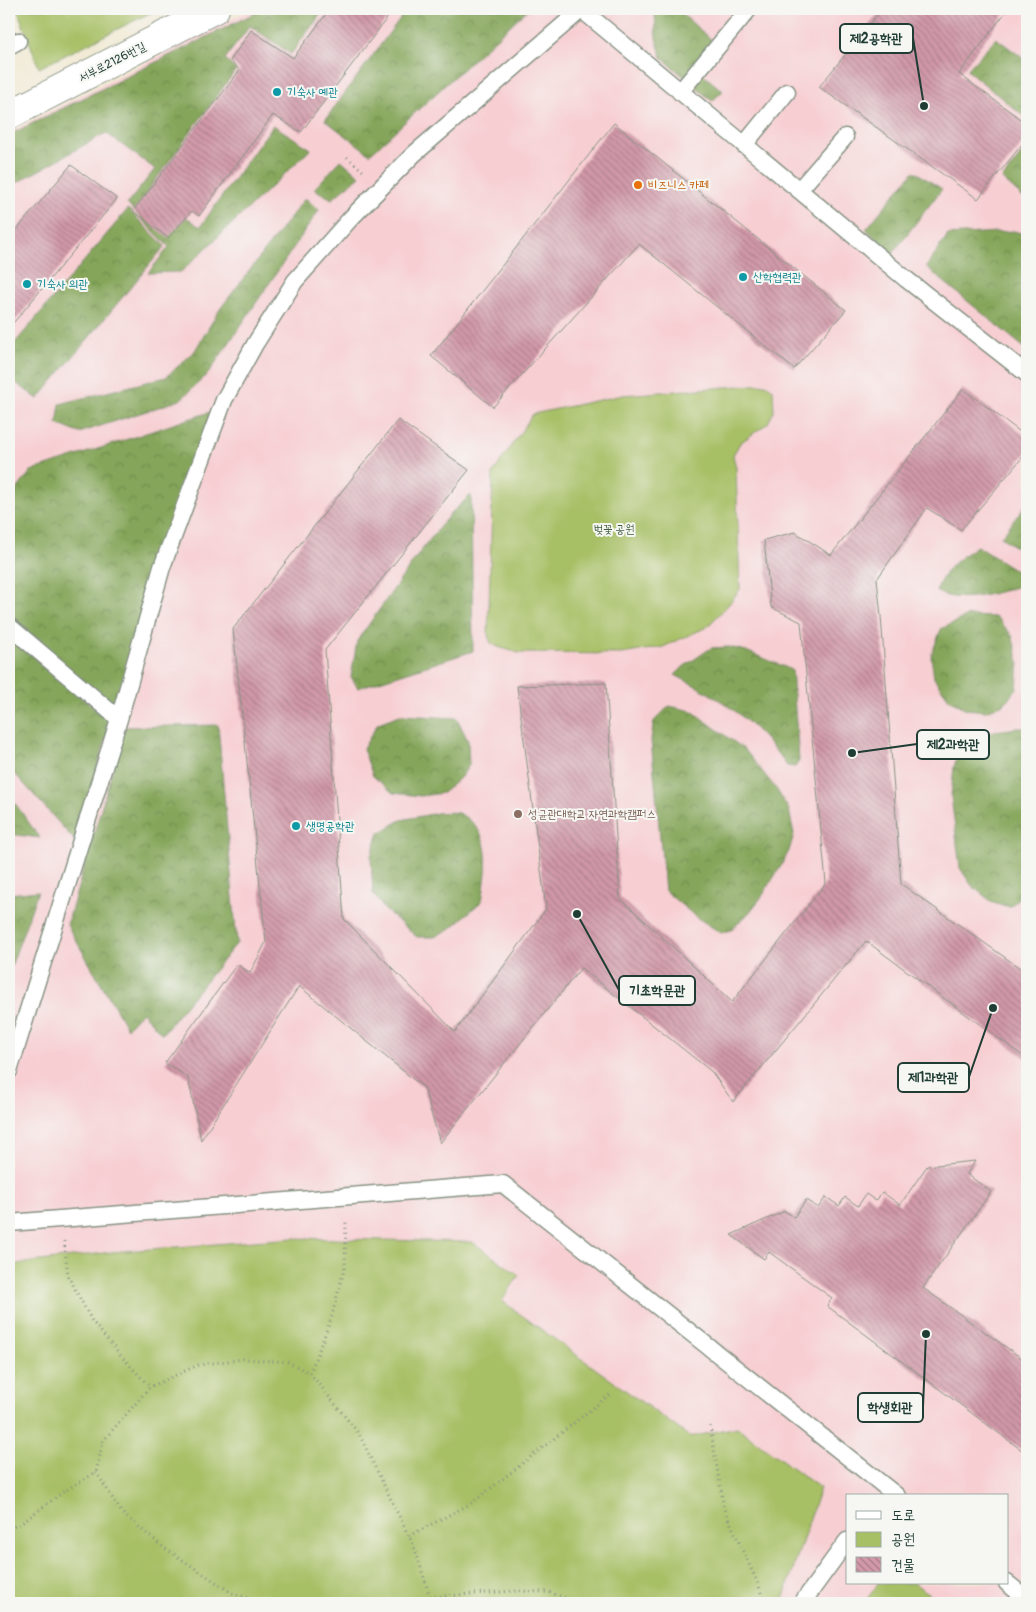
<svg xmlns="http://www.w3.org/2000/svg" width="1036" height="1612" viewBox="0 0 1036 1612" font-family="Pangolin,'Poor Story',sans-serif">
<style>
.built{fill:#f7cfd3;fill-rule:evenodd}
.forest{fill:url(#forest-crowns);stroke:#527247}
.green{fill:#a7bf65;stroke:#637e4c}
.building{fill:url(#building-back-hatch)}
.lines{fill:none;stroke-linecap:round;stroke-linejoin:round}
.lane-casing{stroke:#889384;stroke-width:19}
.street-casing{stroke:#889384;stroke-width:30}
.path{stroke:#889384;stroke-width:3;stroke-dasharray:1 4;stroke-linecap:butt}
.lane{stroke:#fff;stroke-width:16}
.street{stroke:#fff;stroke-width:28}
.culture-dot{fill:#0f9aa8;stroke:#f6f6f2;stroke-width:2}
.food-dot{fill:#e8710a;stroke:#f6f6f2;stroke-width:2}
.education-dot{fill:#8d6e63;stroke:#f6f6f2;stroke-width:2}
.labels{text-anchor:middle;stroke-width:4;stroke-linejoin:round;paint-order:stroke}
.street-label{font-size:12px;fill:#1f3d34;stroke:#f6f6f2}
.culture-label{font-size:12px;fill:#0d838f;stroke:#f6f6f2;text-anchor:start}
.food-label{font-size:12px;fill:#c56008;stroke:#f6f6f2;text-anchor:start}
.park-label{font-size:12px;fill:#415e40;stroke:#f6f6f2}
.education-label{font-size:12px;fill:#785e54;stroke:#f6f6f2;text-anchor:start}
.leader{fill:none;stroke:#1f3d34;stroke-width:2}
.callout-dot{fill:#1f3d34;stroke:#f6f6f2;stroke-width:2}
.callout{fill:#f6f6f2;stroke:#1f3d34;stroke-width:2}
.callout-label{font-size:14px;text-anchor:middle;font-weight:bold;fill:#1f3d34}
</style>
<defs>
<pattern id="forest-crowns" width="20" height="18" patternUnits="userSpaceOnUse" patternTransform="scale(1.25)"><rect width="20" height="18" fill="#85a65a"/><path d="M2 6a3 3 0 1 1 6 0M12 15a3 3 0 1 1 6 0" fill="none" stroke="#6c884b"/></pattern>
<pattern id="building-back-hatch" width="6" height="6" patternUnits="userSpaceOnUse" patternTransform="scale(1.25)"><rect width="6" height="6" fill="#d198a8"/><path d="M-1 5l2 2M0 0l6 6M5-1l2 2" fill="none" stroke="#a97d8a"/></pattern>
</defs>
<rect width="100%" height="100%" fill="#f6f6f2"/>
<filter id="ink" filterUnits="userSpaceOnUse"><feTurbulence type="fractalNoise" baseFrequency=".02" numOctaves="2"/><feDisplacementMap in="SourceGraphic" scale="10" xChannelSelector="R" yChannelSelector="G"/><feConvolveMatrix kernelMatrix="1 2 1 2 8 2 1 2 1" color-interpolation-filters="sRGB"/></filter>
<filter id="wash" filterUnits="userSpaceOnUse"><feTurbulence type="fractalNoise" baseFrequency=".0096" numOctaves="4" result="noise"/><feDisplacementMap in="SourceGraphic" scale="20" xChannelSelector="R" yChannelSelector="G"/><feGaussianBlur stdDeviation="1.12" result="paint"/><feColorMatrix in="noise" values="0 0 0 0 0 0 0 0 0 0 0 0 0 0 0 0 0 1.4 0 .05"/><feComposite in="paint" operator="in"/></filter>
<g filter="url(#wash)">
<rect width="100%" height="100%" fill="#f1e9d3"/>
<path class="built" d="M252 9H1027V1603H9V132ZM847 1496H1007V1583H847Z"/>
<path class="forest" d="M263 9H325L291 54 250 26 225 59 236 70 148 190 200 227 273 125 311 149 181 272 148 273 169 247 127 204 155 169 106 133 9 187V135Z
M407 9H528L370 154 325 120Z
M655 9H683L681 13 722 49 701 73 723 91 712 101 662 58 656 38Z
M996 38 1027 61V119L967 70Z
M1027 147V201L1002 179Z
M341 160 360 176 332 199 314 189Z
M914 171 942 189 892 254 866 229Z
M305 198 319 210 208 374 180 400 79 433 57 424 60 404 166 377 194 352 220 309Z
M128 209 165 246 38 399 9 378V350Z
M1014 231 1027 235V350L926 267 948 235Z
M213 411 115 709 9 618V500L31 471Z
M471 495 473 651 358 688 351 677 357 641 420 552 450 514Z
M1027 503V555L1001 537Z
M977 546 1020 573 1027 583C1004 592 957 606 936 591 946 567 956 560 977 546Z
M967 616 996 617 1012 635 1019 662 1017 688 1004 704 986 711 966 709 949 699 934 678 931 656 941 629Z
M9 634 111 722 75 841 17 776 9 770Z
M729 647 746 651 792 670 799 761 795 767 787 766C767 738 743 714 713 696 701 688 688 682 675 675L683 667 711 648Z
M669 706 692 711 745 750 777 790 789 810 794 834 789 851 781 866 760 899 748 914 731 930 721 933 696 917 665 891 651 740 654 721Z
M400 715 457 718 468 741 469 765 461 777 443 793 421 796 393 793 373 776 363 749 378 723Z
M218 725 237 943 162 1034 142 1012 127 1028 67 925 125 727Z
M1017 728H1027V888L1010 907 992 902 972 886 960 868 951 796 954 767 960 747 969 739 981 733Z
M9 795 40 838 9 834Z
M437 813C444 813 455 811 460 814 495 832 487 870 482 901L450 929 434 937H417L384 909 373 893 371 856 379 833 401 820Z
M38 891 9 972V894Z"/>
<path class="green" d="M17 9H158L39 68Z
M766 384 773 389 774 411 768 423 740 443 733 455 736 468 740 589 729 604 707 627 663 647 622 654 519 653 498 647 491 643 488 636 493 473 533 414 623 395Z
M293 1238 472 1242 519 1275 502 1301 690 1437 737 1427 820 1488 782 1603H9V1271L17 1264 112 1252Z
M879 1583H914L941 1603H864Z"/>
<g id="blocks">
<path class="building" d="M330 9H394L301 132 273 115 199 216 192 211 168 238 133 211 240 70 230 61 251 30 293 58Z
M882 9H1008L959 74 1027 124V138L978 199 819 87Z
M614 123 846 310 794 369 639 244 493 407 431 356Z
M71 165 117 199 9 328V239Z
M963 389 1027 437V452L961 530 927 508 877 579 881 616 901 884 1027 973V1059L866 941 733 1102 712 1072 581 968 440 1143 424 1088 299 986 201 1140 188 1077 165 1063 237 964 250 973 266 942 233 629 398 420 469 470 325 650 344 919 455 1032 546 909 517 686 606 683 620 898 732 1002 826 883 801 622 771 607 764 540 795 532 831 555Z
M975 1161 967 1174 991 1192 923 1288 1027 1362V1454L827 1306 832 1298 769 1252 764 1259 731 1235 785 1211 794 1217 806 1200 818 1208 826 1197 839 1206 845 1197 858 1206 866 1194 876 1201 882 1192 900 1205 927 1166Z"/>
</g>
</g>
<g filter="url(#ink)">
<use href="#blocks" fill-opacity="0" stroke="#889384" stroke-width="1"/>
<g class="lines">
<g class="lane-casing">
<path id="lane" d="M581 9 906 279 1027 374
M9 46 18 41
M680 92 749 9
M744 145 787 92
M799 190 845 137
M9 626 119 719
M9 1071 119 719 162 567 224 400 255 344 295 281 351 218 414 154 582 9
M9 1223 503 1184 897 1496
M1007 1583 1027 1599
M802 1603 847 1541"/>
</g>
<g class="street-casing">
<path id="street" d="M9 115 215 9"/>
</g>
<path class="path" d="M347 157 364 172
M64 1241 68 1276 92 1321 121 1356 150 1387
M310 1373 331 1319 345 1266 346 1220
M710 1426 724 1509 759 1586 764 1603
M96 1472 122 1513 163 1547 232 1593 265 1603
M9 1528 19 1525 63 1492 96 1472 103 1441 150 1387 198 1365 243 1359 288 1362 310 1373 359 1434 415 1549 430 1597 426 1603
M409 1536 472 1503 612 1393
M430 1597 514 1591 548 1592 576 1601 579 1603"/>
<use href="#lane" class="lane"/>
<use href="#street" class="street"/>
</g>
</g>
<g class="culture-dot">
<circle cx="277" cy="92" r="5"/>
<circle cx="743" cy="277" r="5"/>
<circle cx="27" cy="284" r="5"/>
<circle cx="296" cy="826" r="5"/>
</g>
<circle class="food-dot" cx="638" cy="185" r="5"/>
<circle class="education-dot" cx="518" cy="814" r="5"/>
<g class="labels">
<g class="street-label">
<text transform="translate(112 62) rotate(-27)" y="4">서부로2126번길</text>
</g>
<g class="culture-label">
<text x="287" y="96">기숙사 예관</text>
<text x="753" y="281">산학협력관</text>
<text x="37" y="288">기숙사 의관</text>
<text x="306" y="830">생명공학관</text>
</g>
<g class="food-label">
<text x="648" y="189">비즈니스 카페</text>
</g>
<g class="park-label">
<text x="614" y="533">벚꽃 공원</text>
</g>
<g class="education-label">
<text x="528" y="818">성균관대학교 자연과학캠퍼스</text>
</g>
</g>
<path class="leader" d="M924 106L913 38M852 753L917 744M577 914L619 990M993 1008L969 1077M926 1334L923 1407"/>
<g class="callout-dot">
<circle cx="924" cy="106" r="5"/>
<circle cx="852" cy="753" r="5"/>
<circle cx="577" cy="914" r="5"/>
<circle cx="993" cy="1008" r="5"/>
<circle cx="926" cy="1334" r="5"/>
</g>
<g class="callout">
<rect x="840" y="24" width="73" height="29" rx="5"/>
<rect x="917" y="730" width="72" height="29" rx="5"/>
<rect x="619" y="976" width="76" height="29" rx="5"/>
<rect x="898" y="1063" width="71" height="29" rx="5"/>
<rect x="858" y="1393" width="65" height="29" rx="5"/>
</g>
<g class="callout-label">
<text x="876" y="43">제2공학관</text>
<text x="953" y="749">제2과학관</text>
<text x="657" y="995">기초학문관</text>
<text x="933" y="1082">제1과학관</text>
<text x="890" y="1412">학생회관</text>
</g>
<rect width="1036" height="1612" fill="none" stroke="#f6f6f2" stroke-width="30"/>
<rect x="846" y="1494" width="162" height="90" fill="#f6f6f2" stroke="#a0aca6"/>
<rect x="856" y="1511" width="25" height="8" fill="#ffffff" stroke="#a0aca6"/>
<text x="891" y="1520" font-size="15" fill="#1f3d34">도로</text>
<rect x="856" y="1532" width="25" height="15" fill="#a7bf65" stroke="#a0aca6"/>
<text x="891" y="1544" font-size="15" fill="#1f3d34">공원</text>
<rect x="856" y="1557" width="25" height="15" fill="url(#building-back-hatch)" stroke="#a0aca6"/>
<text x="891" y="1570" font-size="15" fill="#1f3d34">건물</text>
</svg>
